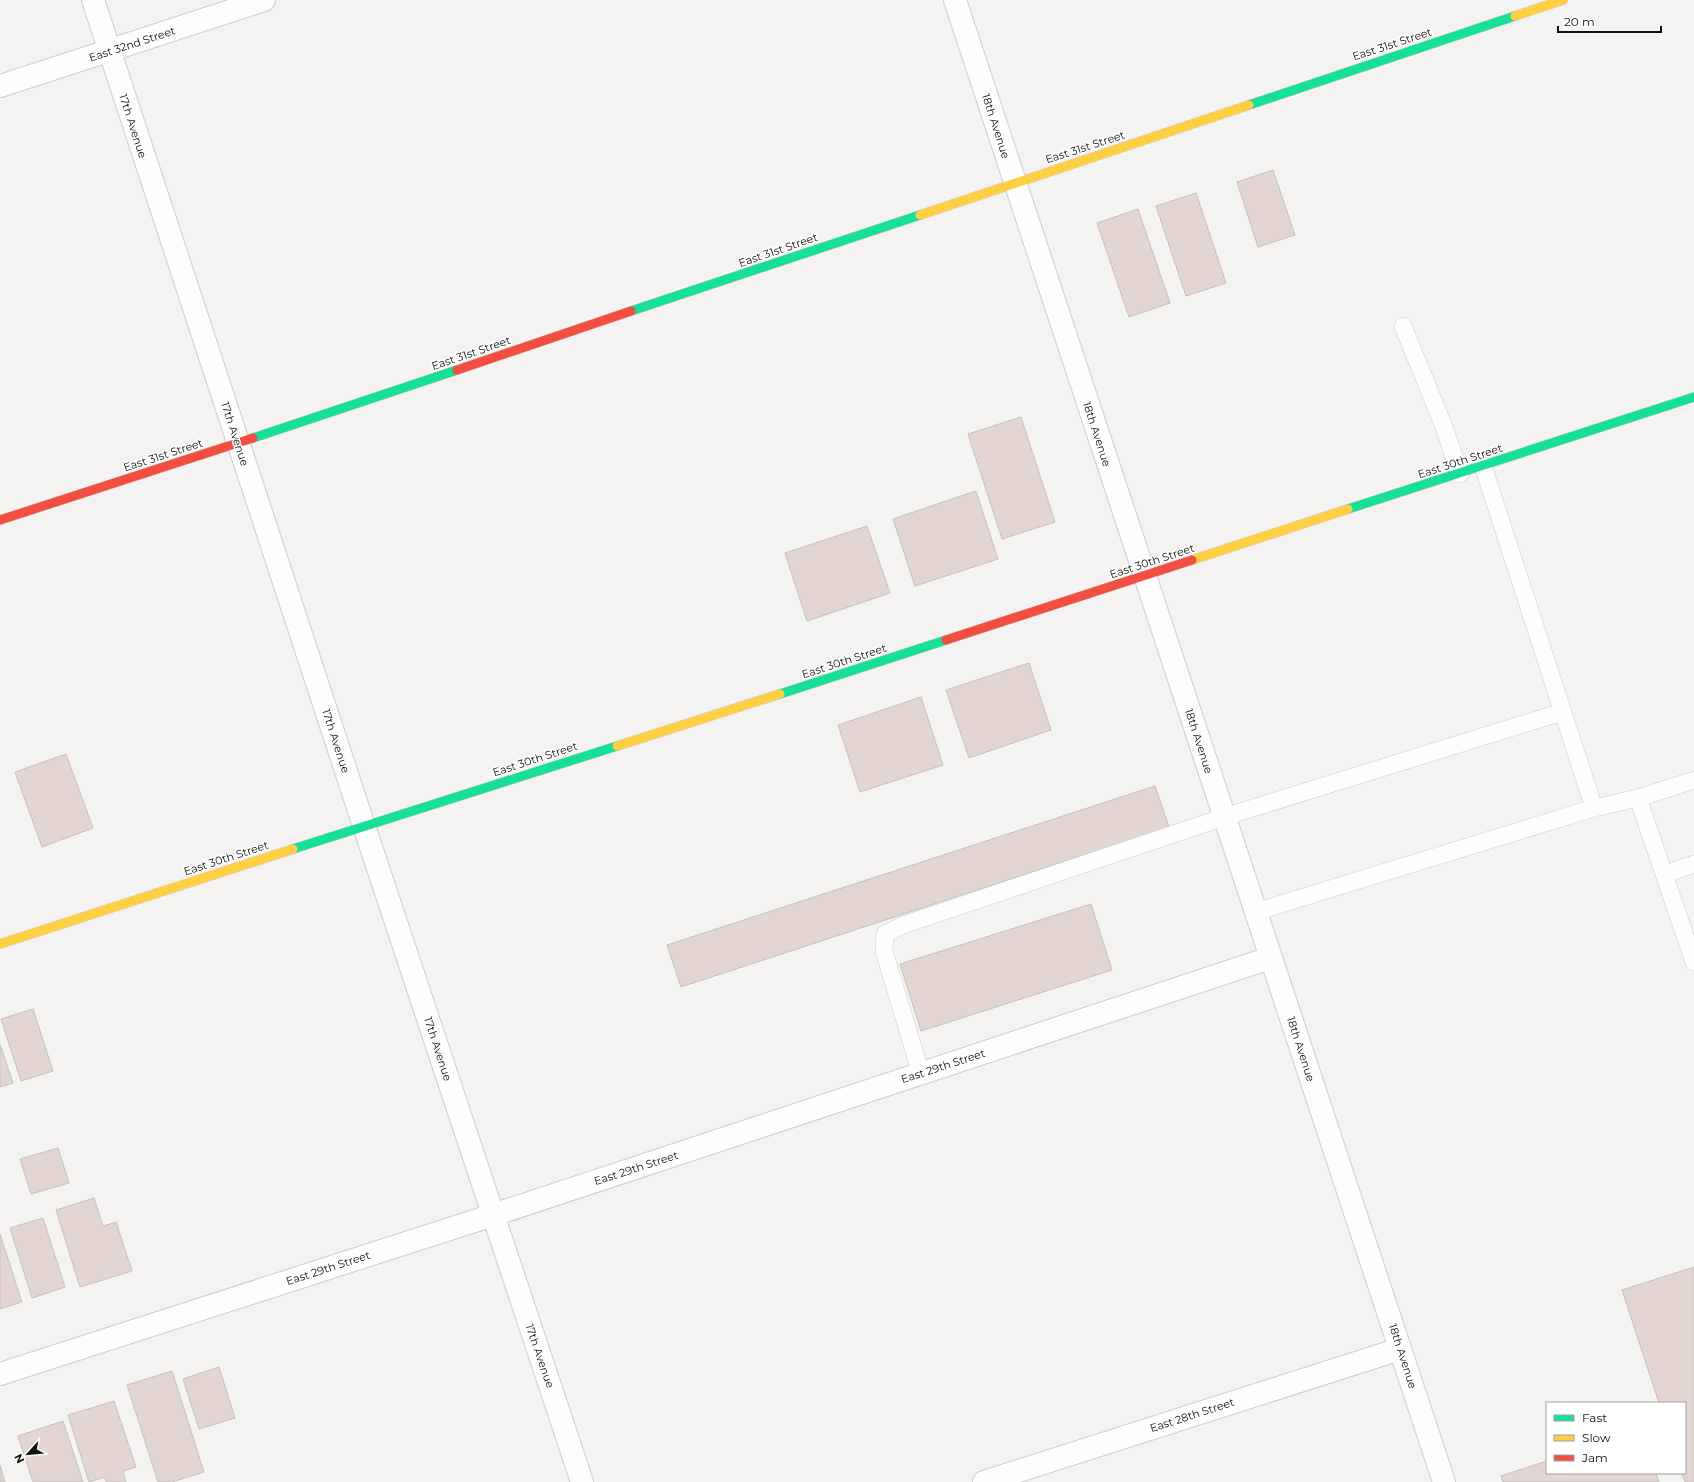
<svg xmlns="http://www.w3.org/2000/svg" width="1694" height="1482" viewBox="0 0 1694 1482" font-family="Montserrat,sans-serif">
<style>
.building{fill:#e3d6d2;stroke:#c2c2c1}
.lines{fill:none;stroke-linecap:round;stroke-linejoin:round}
.lane-casing{stroke:#cdcccb;stroke-width:18}
.street-casing{stroke:#cdcccb;stroke-width:24}
.fast-casing{stroke:#cdcccb;stroke-width:10}
.slow-casing{stroke:#cdcccb;stroke-width:10}
.jam-casing{stroke:#cdcccb;stroke-width:10}
.lane{stroke:#fdfdfd;stroke-width:17}
.street{stroke:#fdfdfd;stroke-width:22}
.fast{stroke:#16e098;stroke-width:9}
.slow{stroke:#ffcf43;stroke-width:9}
.jam{stroke:#f24e42;stroke-width:9}
.labels{text-anchor:middle;stroke-width:3;stroke-linejoin:round;paint-order:stroke}
.street-label{font-size:11px;fill:#10100f;stroke:#fff}
</style>
<rect width="100%" height="100%" fill="#f4f3f2"/>
<path class="building" d="M1273 170 1295 235 1258 247 1237 182Z
M1196 193 1226 283 1186 296 1156 206Z
M1138 209 1170 303 1129 317 1097 223Z
M1021 417 1055 522 1002 539 968 434Z
M976 491 998 559 915 586 893 519Z
M867 526 890 593 807 621 785 553Z
M1029 663 1051 730 969 758 946 690Z
M921 697 943 765 860 792 838 725Z
M66 754 93 828 42 847 15 772Z
M1155 786 1169 827 681 987 667 945Z
M1091 904 1112 970 921 1031 900 964Z
M33 1009 53 1071 21 1081 1 1019Z
M0 1044 13 1083 0 1087Z
M58 1148 69 1183 31 1194 20 1159Z
M94 1198 103 1226 116 1222 132 1271 80 1287 56 1210Z
M43 1218 65 1287 32 1298 10 1228Z
M0 1234 22 1302 0 1309Z
M1694 1267V1482H1685L1682 1473H1685V1403H1659L1622 1290Z
M219 1367 235 1418 199 1429 183 1379Z
M172 1371 204 1472 172 1482H158L127 1385Z
M114 1401 136 1467 123 1471 126 1482H106L105 1477 89 1482 68 1415Z
M63 1421 83 1482H33L18 1436Z
M1547 1461V1473H1656L1659 1482H1503L1501 1476Z
M0 1465 5 1482H0Z"/>
<g class="lines">
<g class="lane-casing">
<path id="lane" d="M1403 326 1444 427 1460 474
M1483 466 1594 808
M1638 798 1694 962
M1665 874 1694 864
M1255 912 1594 808 1638 798 1694 780
M921 1074 884 951 885 934 903 925 1224 817 1562 712"/>
</g>
<g class="street-casing">
<path id="street" d="M93 0 364 826 582 1482
M955 0 1444 1482
M0 86 264 0
M0 1374 493 1215 1270 958
M984 1482 1400 1349"/>
</g>
<g class="fast-casing">
<path id="fast" d="M1249 105 1515 16
M631 311 920 215
M253 438 457 370
M1348 509 1694 397
M780 694 946 640
M293 849 617 746"/>
</g>
<g class="slow-casing">
<path id="slow" d="M1515 16 1563 0
M920 215 1249 105
M1192 560 1348 509
M617 746 780 694
M0 944 293 849"/>
</g>
<g class="jam-casing">
<path id="jam" d="M457 370 631 311
M0 520 253 438
M946 640 1192 560"/>
</g>
<use href="#lane" class="lane"/>
<use href="#street" class="street"/>
<use href="#fast" class="fast"/>
<use href="#slow" class="slow"/>
<use href="#jam" class="jam"/>
</g>
<g class="labels">
<g class="street-label">
<text transform="translate(132 44) rotate(-18)" y="4">East 32nd Street</text>
<text transform="translate(1392 44) rotate(-18)" y="4">East 31st Street</text>
<text transform="translate(133 126) rotate(72)" y="4">17th Avenue</text>
<text transform="translate(996 126) rotate(72)" y="4">18th Avenue</text>
<text transform="translate(1085 147) rotate(-18)" y="4">East 31st Street</text>
<text transform="translate(778 250) rotate(-19)" y="4">East 31st Street</text>
<text transform="translate(471 353) rotate(-19)" y="4">East 31st Street</text>
<text transform="translate(235 434) rotate(72)" y="4">17th Avenue</text>
<text transform="translate(1097 434) rotate(72)" y="4">18th Avenue</text>
<text transform="translate(163 455) rotate(-18)" y="4">East 31st Street</text>
<text transform="translate(1460 461) rotate(-18)" y="4">East 30th Street</text>
<text transform="translate(1152 561) rotate(-18)" y="4">East 30th Street</text>
<text transform="translate(844 661) rotate(-18)" y="4">East 30th Street</text>
<text transform="translate(336 741) rotate(72)" y="4">17th Avenue</text>
<text transform="translate(1199 741) rotate(72)" y="4">18th Avenue</text>
<text transform="translate(535 759) rotate(-18)" y="4">East 30th Street</text>
<text transform="translate(226 858) rotate(-18)" y="4">East 30th Street</text>
<text transform="translate(438 1049) rotate(72)" y="4">17th Avenue</text>
<text transform="translate(1301 1049) rotate(72)" y="4">18th Avenue</text>
<text transform="translate(943 1066) rotate(-18)" y="4">East 29th Street</text>
<text transform="translate(636 1168) rotate(-18)" y="4">East 29th Street</text>
<text transform="translate(328 1268) rotate(-18)" y="4">East 29th Street</text>
<text transform="translate(540 1356) rotate(71)" y="4">17th Avenue</text>
<text transform="translate(1403 1356) rotate(72)" y="4">18th Avenue</text>
<text transform="translate(1192 1415) rotate(-18)" y="4">East 28th Street</text>
</g>
</g>
<rect x="1546" y="1402" width="140" height="72" fill="#ffffff" stroke="#9f9f9f"/>
<rect x="1554" y="1415" width="20" height="6" fill="#16e098" stroke="#9f9f9f"/>
<text x="1582" y="1422" font-size="12" fill="#10100f">Fast</text>
<rect x="1554" y="1435" width="20" height="6" fill="#ffcf43" stroke="#9f9f9f"/>
<text x="1582" y="1442" font-size="12" fill="#10100f">Slow</text>
<rect x="1554" y="1455" width="20" height="6" fill="#f24e42" stroke="#9f9f9f"/>
<text x="1582" y="1462" font-size="12" fill="#10100f">Jam</text>
<g transform="translate(28 1454) rotate(243)" stroke="#ffffff" stroke-width="3" paint-order="stroke">
<path d="M0-3L7 15L0 10L-7 15Z" fill="#10100f"/>
<text y="-6" font-size="11" font-weight="bold" text-anchor="middle" fill="#10100f">N</text>
</g>
<path d="M1558 26v6h103v-6" fill="none" stroke="#10100f" stroke-width="2"/>
<text x="1564" y="26" font-size="12" fill="#10100f" stroke="#ffffff" stroke-width="3" paint-order="stroke">20 m</text>
</svg>
